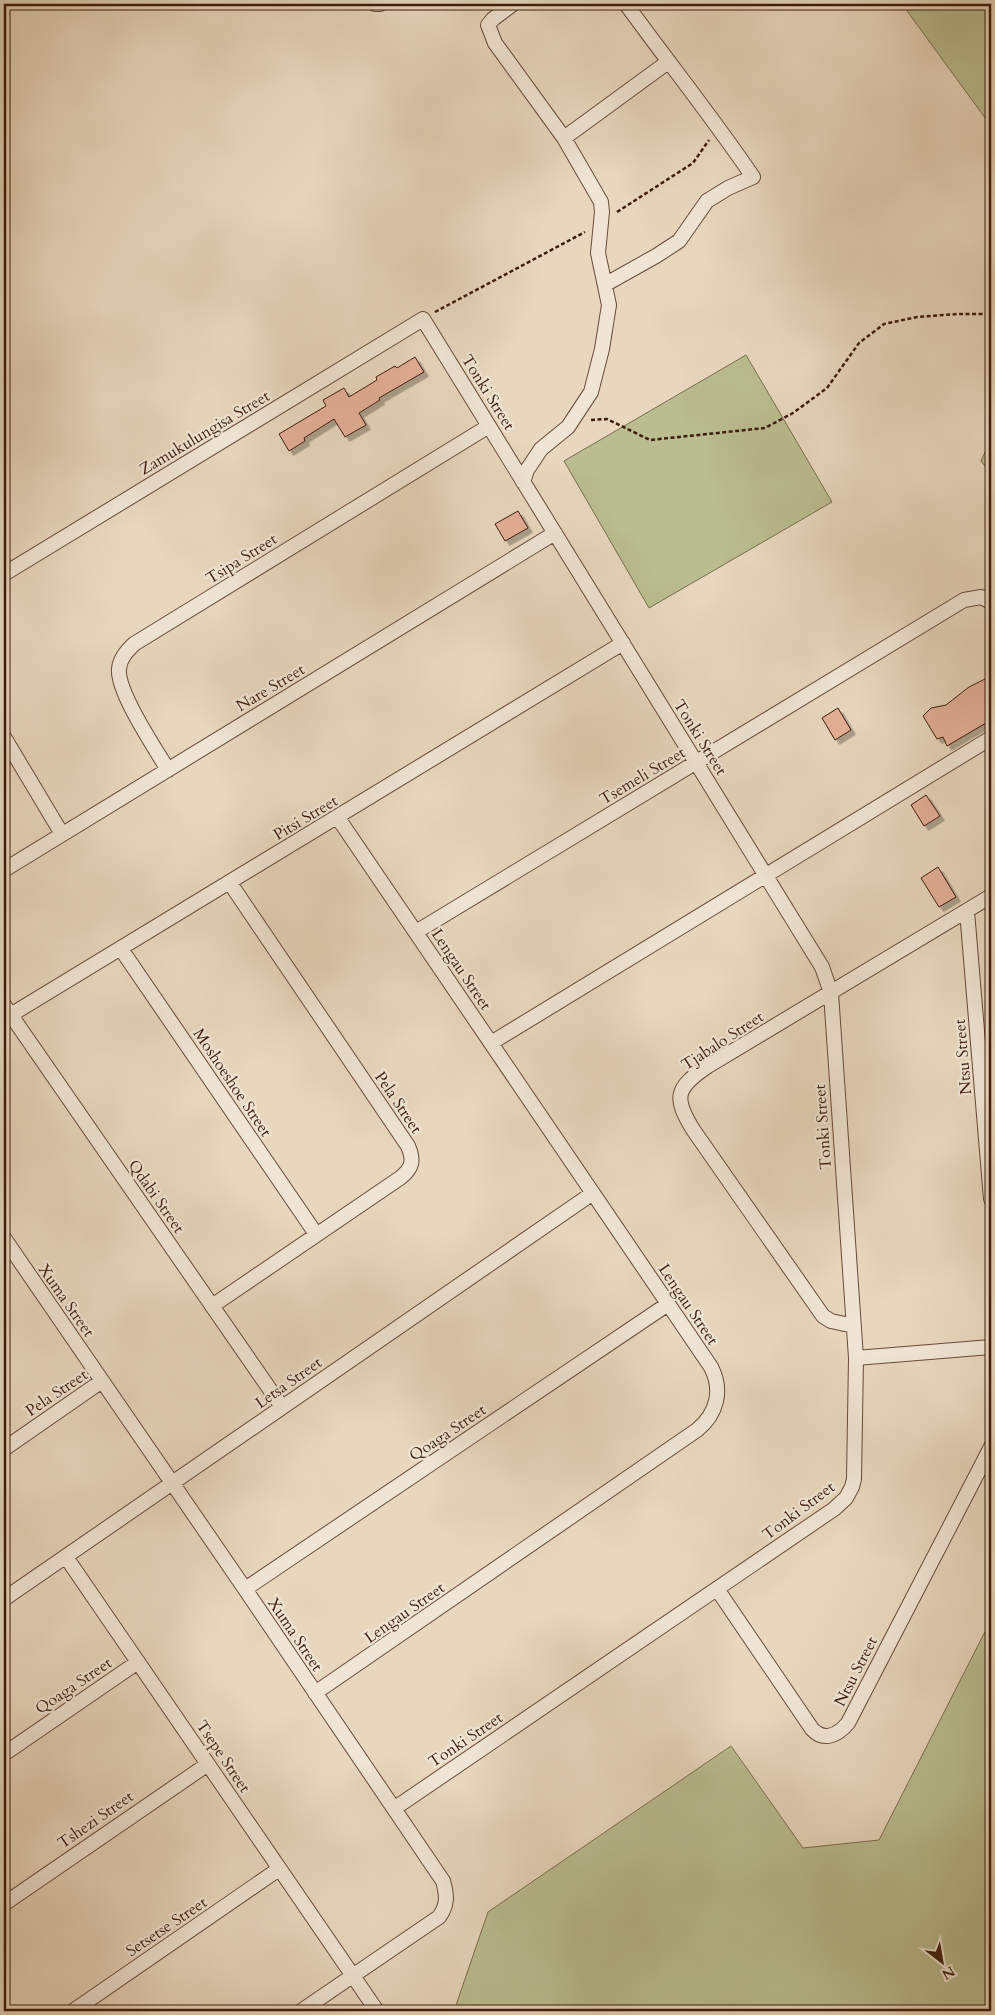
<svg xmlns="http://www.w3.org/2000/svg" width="995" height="2015" viewBox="0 0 995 2015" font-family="Cardo,serif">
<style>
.green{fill:#b9bd90;stroke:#7b6c4e}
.building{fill:#e4b099;stroke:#3d1b0d;filter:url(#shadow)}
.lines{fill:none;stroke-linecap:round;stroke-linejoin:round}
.minor-casing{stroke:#684a39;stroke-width:16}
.path{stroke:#3d1b0d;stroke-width:2.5;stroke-dasharray:4 2.5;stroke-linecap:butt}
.minor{stroke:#f0e5d5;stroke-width:14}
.labels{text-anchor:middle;stroke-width:4.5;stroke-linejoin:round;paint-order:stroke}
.street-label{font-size:16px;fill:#3d1b0d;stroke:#f0e5d5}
</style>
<defs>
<filter id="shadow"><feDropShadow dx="4.5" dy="4.5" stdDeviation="0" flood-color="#0004"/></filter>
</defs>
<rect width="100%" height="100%" fill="#e8d7be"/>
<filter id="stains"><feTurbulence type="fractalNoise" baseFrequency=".004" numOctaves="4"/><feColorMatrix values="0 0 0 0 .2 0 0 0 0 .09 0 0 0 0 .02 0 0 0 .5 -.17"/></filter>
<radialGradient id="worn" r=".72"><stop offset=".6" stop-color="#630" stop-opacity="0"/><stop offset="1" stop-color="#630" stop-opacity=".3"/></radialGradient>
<path class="green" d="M902 4H991V126Z
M746 355 832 502 649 608 564 461Z
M991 439V474L981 461Z
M991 1620V2011H454L488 1912 731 1746 803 1848 879 1840Z"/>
<path class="building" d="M415 357 424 372 379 398 380 400 359 413 366 425 345 437 334 419 304 438 305 441 289 451 279 434 326 406 323 400 344 388 349 397 377 380 376 377 395 366 397 368Z
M518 511 528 528 505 541 495 524Z
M991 676V720L947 746 943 737 937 739 923 716 931 708 946 705 969 687Z
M838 708 851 730 835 740 822 718Z
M926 795 940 816 924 826 911 805Z
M938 867 956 897 939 907 921 878Z"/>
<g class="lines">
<g class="minor-casing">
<path id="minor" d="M375 4H380
M513 4 493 19 488 25 495 43 564 138 668 62
M606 284 656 256 679 241 707 201 728 188 753 177C713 118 668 62 626 4
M523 482 527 470 541 449 568 427 591 392 602 349 609 305 598 253 602 212 601 202 564 138
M4 574 423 319 822 967 831 993 856 1358 854 1479 852 1487 846 1498 834 1509 395 1808
M4 737 62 834
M168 770C155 748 117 692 119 669 120 658 127 651 134 644L489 426
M4 870 555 533
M967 911 991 1199
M416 932 964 600 981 597 991 602
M121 949 316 1234
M4 1005 282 1407
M4 1019 623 643
M491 1043 991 738
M4 1238 245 1589 443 1881C447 1895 448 1905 439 1917L301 2011
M212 1306 400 1178C413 1168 414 1160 408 1146L230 883
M854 1326 831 1321 823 1316 694 1131C673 1098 675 1088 708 1066L991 896
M856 1358 991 1347
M4 1449 102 1381
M66 1557 377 2011
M245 1589 668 1304
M717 1589 812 1729C824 1742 838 1735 848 1723L991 1447
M4 1599 593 1193
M315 1693 697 1430C717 1414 723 1390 711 1367L338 818
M4 1754 138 1662
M4 1904 208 1764
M73 2011 279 1869"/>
</g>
<path class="path" d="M617 212 693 163 709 140
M435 312 585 232
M591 420 607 419 650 440 765 428 793 413 827 388 859 343 884 324 917 317 958 314H991"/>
<use href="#minor" class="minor"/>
</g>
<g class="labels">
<g class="street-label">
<text transform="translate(489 392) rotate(58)" y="6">Tonki Street</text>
<text transform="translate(204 432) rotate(-31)" y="6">Zamukulungisa Street</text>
<text transform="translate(241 558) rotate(-32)" y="6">Tsipa Street</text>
<text transform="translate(270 687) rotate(-31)" y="6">Nare Street</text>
<text transform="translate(701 737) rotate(58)" y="6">Tonki Street</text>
<text transform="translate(642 775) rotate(-31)" y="6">Tsemeli Street</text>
<text transform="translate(305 817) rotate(-31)" y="6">Pitsi Street</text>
<text transform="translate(462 969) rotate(56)" y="6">Lengau Street</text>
<text transform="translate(722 1040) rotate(-33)" y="6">Tjabalo Street</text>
<text transform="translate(962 1057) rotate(-95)" y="6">Ntsu Street</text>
<text transform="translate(233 1082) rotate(56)" y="6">Moshoeshoe Street</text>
<text transform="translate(399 1102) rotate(56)" y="6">Pela Street</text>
<text transform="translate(822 1127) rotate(-94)" y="6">Tonki Street</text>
<text transform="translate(157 1196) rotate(55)" y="6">Qdabi Street</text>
<text transform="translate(67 1300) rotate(55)" y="6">Xuma Street</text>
<text transform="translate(689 1304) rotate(56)" y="6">Lengau Street</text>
<text transform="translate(288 1382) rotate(-35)" y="6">Letsa Street</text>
<text transform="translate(56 1392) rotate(-34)" y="6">Pela Street</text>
<text transform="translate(447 1432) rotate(-34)" y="6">Qoaga Street</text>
<text transform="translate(798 1510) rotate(-37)" y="6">Tonki Street</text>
<text transform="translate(404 1612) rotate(-35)" y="6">Lengau Street</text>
<text transform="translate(296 1634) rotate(56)" y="6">Xuma Street</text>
<text transform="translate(855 1671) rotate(-63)" y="6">Ntsu Street</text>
<text transform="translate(73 1685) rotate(-34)" y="6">Qoaga Street</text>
<text transform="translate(465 1739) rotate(-34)" y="6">Tonki Street</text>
<text transform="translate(224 1756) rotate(56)" y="6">Tsepe Street</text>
<text transform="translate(95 1819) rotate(-35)" y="6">Tshezi Street</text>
<text transform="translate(166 1926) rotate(-34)" y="6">Setsetse Street</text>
</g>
</g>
<rect width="995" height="2015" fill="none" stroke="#e8d7be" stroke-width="20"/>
<rect x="5" y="5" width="985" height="2005" fill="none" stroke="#3d1b0d" stroke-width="2.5"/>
<rect x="10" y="10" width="975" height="1995" fill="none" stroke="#3d1b0d"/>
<g transform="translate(942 1962) rotate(149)" stroke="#f0e5d5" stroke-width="4" paint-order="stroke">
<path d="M0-4L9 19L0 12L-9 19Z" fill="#3d1b0d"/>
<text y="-8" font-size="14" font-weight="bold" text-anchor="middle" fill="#3d1b0d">N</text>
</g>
<rect width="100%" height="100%" filter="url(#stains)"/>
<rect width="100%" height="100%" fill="url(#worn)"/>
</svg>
